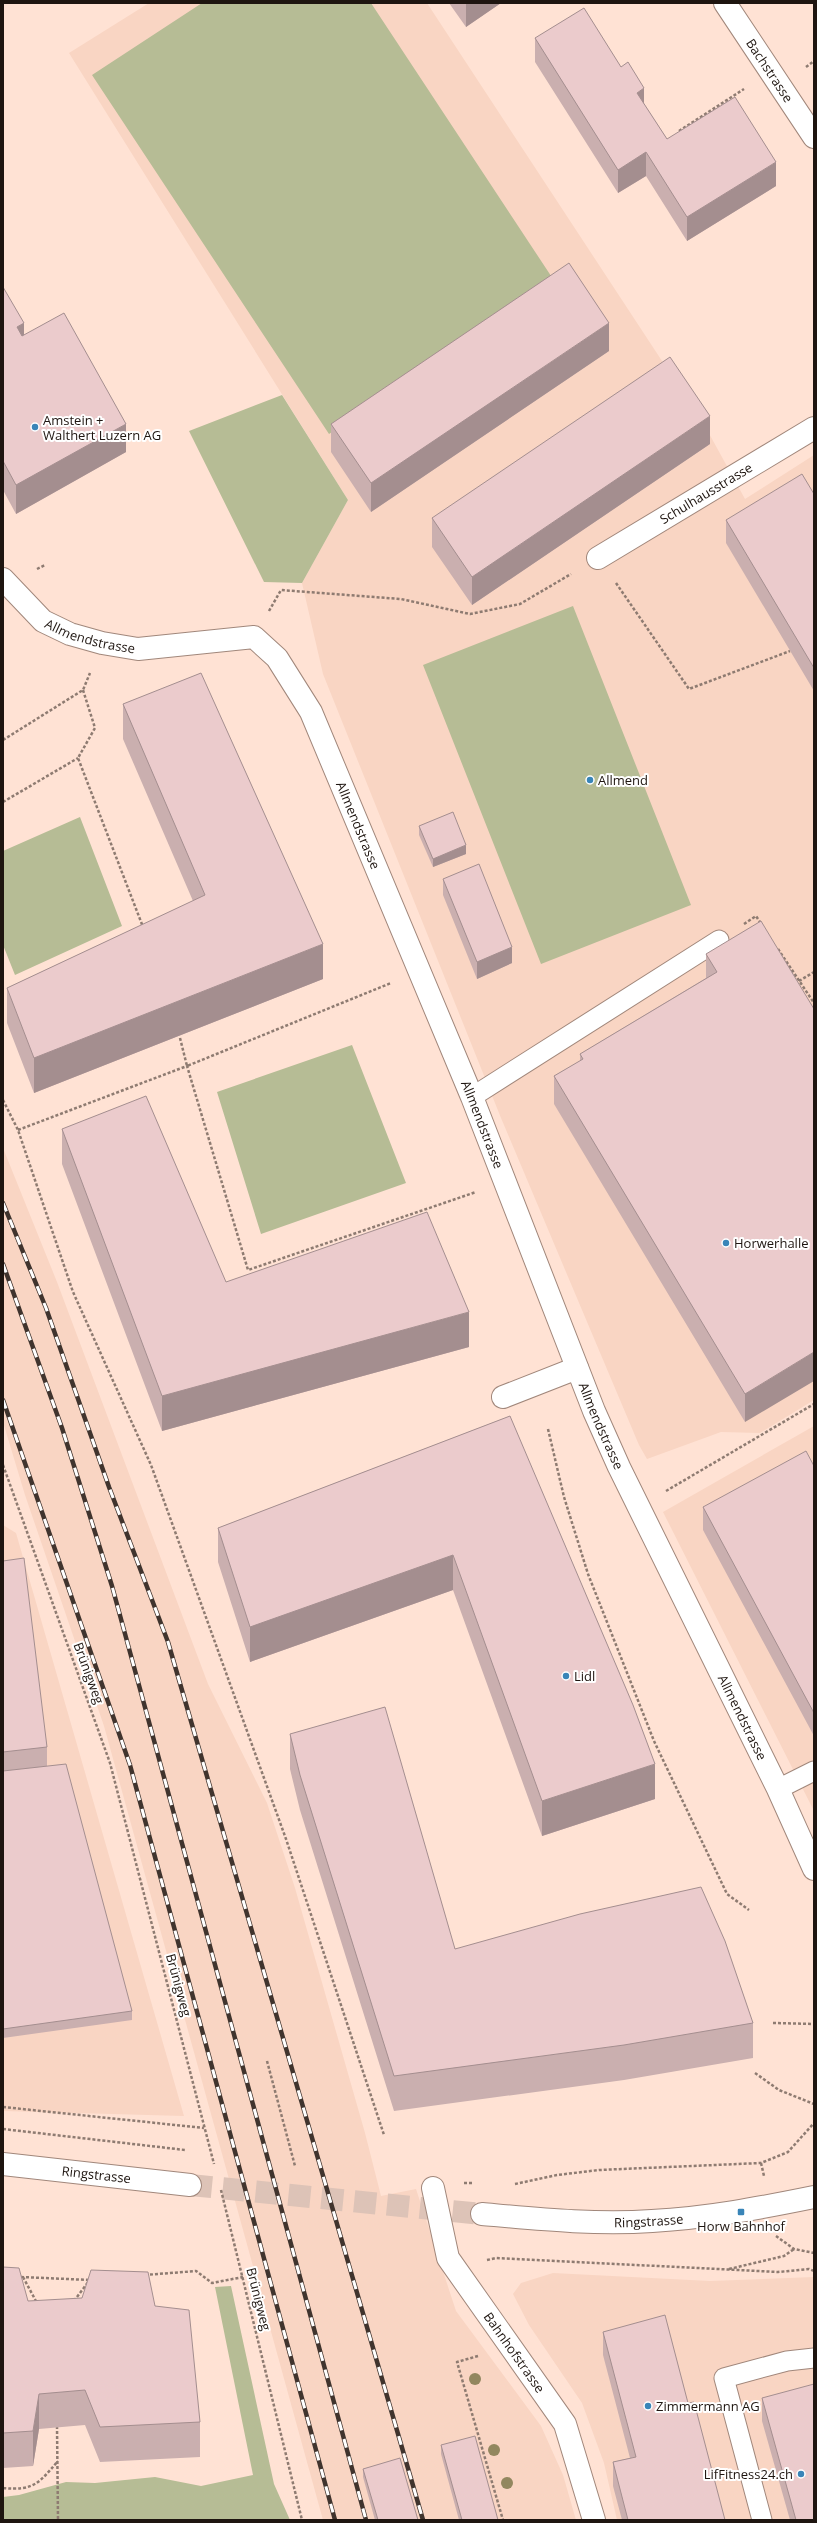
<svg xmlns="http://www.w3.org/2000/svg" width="817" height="2523" viewBox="0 0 817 2523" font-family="'Open Sans',sans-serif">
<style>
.built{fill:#f9d5c3}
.green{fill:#b6bc95}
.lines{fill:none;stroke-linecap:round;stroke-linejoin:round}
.secondary-tunnel{stroke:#ddc3b7;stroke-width:22;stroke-dasharray:22 11;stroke-linecap:butt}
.lane-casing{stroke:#a1877b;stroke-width:21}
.street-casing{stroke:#a1877b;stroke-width:24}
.secondary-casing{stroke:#a1877b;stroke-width:24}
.path{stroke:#8e7b71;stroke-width:2.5;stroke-dasharray:3 2;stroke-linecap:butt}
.lane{stroke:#fff;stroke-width:19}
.street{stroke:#fff;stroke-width:22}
.secondary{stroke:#fff;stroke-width:22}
.rail-casing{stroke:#40342e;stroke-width:4.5}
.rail{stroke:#fff;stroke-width:3;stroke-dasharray:9;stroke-linecap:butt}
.tree{fill:#92875f}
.wall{fill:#caafaf}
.shaded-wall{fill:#a48e8f}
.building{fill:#ebcbcc;stroke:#a48e8f}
.poi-dot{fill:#3985b8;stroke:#fff;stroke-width:1.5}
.labels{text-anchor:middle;stroke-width:4;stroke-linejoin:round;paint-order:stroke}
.street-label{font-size:13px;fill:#1e1510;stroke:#fff}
.poi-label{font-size:13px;fill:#1e1510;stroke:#fff;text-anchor:start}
</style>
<rect width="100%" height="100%" fill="#ffe2d4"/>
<path class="built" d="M149 3H427L706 428 745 499 814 455V1400L760 1433 721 1432 647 1459 639 1445 501 1118 323 674 302 583 348 500 69 53Z
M3 1148 57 1282 208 1684 267 1803 295 1888 365 2133 381 2196 416 2189 456 2311 541 2426 563 2475 576 2520H323L104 1726 25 1495 3 1422Z
M814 1426V1811L663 1512Z
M3 1525 16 1533 184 2116 3 2111Z
M553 2273 710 2281 814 2277V2520H617L604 2463 582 2403 529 2325 513 2294 521 2283Z"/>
<path class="green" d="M202 3H371L557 285 329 434 92 75Z
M282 395 348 500 302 583 264 582 189 431Z
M573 606 691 905 541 964 423 665Z
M80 817 122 926 15 975 3 945V851Z
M352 1045 406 1183 261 1234 217 1092Z
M231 2286 274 2484 290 2520H3V2497L19 2495 66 2482 95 2483 155 2477 201 2486 253 2475 215 2287Z"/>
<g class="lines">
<path class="secondary-tunnel" d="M190 2185 482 2214"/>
<g class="lane-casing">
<path id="lane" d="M472 1097 719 940
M778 1789 814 1771
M762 2520 724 2378 787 2361 814 2358"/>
</g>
<g class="street-casing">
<g id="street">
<path id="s1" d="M725 3 814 137"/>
<path id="s2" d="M598 558 814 428"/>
<path id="s3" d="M3 579 43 621 70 634 102 643 138 649 254 637 277 658 311 712 472 1097 594 1411 619 1467 778 1789 814 1869"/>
<path d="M503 1397 577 1368"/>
<path id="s4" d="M433 2188 448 2258 565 2424 594 2520"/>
</g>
</g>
<g class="secondary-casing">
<g id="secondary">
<path id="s5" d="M3 2164 190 2185"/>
<path id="s6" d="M482 2214C538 2219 596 2225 652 2221 707 2218 760 2208 814 2197"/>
</g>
</g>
<path class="path" d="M806 67 814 61
M679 131 744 89
M37 569 45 565
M616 583 689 689 790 651
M269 611 281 590 401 599 470 614 520 604 571 574
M83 690 95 728 78 758 143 927
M3 740 83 690 90 673
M3 802 78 758
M744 924 756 916 762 925
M778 949 814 1003
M799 981 814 972
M180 1038 187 1066 391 983
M3 1100 18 1130 73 1292 151 1465 286 1839 384 2135
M18 1130 187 1066 248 1270 476 1192
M548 1429 564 1497 588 1574 654 1741 727 1894 749 1910
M3 1465 110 1763 214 2164
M666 1491 814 1404
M773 2023 814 2024
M267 2061 295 2166
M755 2073 779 2090 814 2104
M3 2107 204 2128
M3 2129 185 2150
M761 2163 764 2176
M464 2183H474
M515 2184 557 2175 599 2170 761 2163 788 2152 814 2123
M221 2190 302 2520
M776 2236 794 2249 814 2253
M487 2260 496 2258 778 2272 809 2269 814 2271
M729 2269 784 2256 794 2249
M145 2275 196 2271 212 2283 243 2277
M21 2277 90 2280
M23 2277 37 2303
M74 2301 89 2281
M478 2356 457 2362 503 2520
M57 2426 58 2520
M3 2488C34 2491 39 2483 58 2461"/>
<use href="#lane" class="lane"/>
<use href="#street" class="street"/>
<use href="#secondary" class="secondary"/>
<g class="rail-casing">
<path id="rail" d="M3 1203 46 1308 109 1487 168 1642 423 2520
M3 1264 62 1428 112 1586 366 2520
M3 1400 130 1765 335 2520"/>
</g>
<use href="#rail" class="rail"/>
</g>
<g class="tree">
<circle cx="475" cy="2379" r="6"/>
<circle cx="494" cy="2450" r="6"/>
<circle cx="507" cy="2483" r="6"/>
</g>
<path class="wall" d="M449 3H501L466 27Z
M535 38 644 104 667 139 776 186 687 241 646 176 618 193 535 62Z
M3 287 24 335 126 452 16 514 3 490Z
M609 351 371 512 331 452V424Z
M710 444 472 605 432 547V518Z
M814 494V691L726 543V520Z
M123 704 323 979 34 1093 7 1023V988L193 901 123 739Z
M419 826 466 854 433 867 419 835Z
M443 879 512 963 477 979 443 895Z
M706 954 814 1009 745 1422 554 1104V1076L580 1061V1054L706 978Z
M62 1129 226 1282 469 1347 162 1431 62 1164Z
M510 1416 655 1799 542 1836 453 1590 250 1662 218 1562V1528Z
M814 1466V1736L703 1530V1507Z
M3 1561 47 1747V1766L132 2011V2020L3 2038Z
M290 1734 455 1949 753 2023V2058L624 2080 394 2111 300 1810 290 1769Z
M3 2267 28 2301 155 2306 200 2422V2457L100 2462 85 2425 39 2429 33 2466 3 2468Z
M603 2332 688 2403 725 2520H622L613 2486V2462L630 2458 603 2355Z
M762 2398 814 2520H790L762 2421Z
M441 2445 498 2520H459L441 2454Z
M363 2469 418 2520H375L363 2477Z"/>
<path class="shaded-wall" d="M466 3H501L466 27Z
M644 88V112L637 93Z
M646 152V176L618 193V170Z
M776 162V186L687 241V217Z
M24 323V352L17 327Z
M609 323V351L371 512V483Z
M710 416V444L472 605V577Z
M126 424V452L16 514V485Z
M466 845V854L433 867V859Z
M323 944V979L34 1093V1058Z
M512 947V963L477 979V962Z
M469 1312V1347L162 1431V1396Z
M814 1352V1381L745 1422V1394Z
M453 1555V1590L250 1662V1627Z
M655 1764V1799L542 1836V1801Z
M39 2394V2429L33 2466V2431Z"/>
<path class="building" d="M584 8 621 67 628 62 644 88 637 93 667 139 735 97 776 162 687 217 646 152 618 170 535 38Z
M569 263 609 323 371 483 331 424Z
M3 287 24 323 17 327 22 336 64 313 126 424 16 485 3 461Z
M670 357 710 416 472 577 432 518Z
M802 474 814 494V668L726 520Z
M201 673 323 944 34 1058 7 988 205 895 123 704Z
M453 812 466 845 433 859 419 826Z
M479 864 512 947 477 962 443 879Z
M761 921 814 1009V1352L745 1394 554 1076 583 1059 580 1054 717 972 706 954Z
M146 1096 226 1282 427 1212 469 1312 162 1396 62 1129Z
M510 1416 633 1705 655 1764 542 1801 453 1555 250 1627 218 1528Z
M806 1451 814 1466V1713L703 1507Z
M24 1558 47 1747 3 1752V1561Z
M385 1707 455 1949 580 1914 701 1887 725 1941 753 2023 624 2045 394 2076 300 1775 290 1734Z
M66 1764 132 2011 3 2029V1771Z
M3 2267 19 2268 28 2301 82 2298 91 2270 148 2272 155 2306 189 2310 200 2422 100 2427 85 2390 39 2394 33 2431 3 2433Z
M665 2315 688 2403 694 2402 725 2520H628L613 2462 636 2457 603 2332Z
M814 2384V2520H796L762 2398Z
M475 2436 498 2520H462L441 2445Z
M400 2458 418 2520H378L363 2469Z"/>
<g class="poi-dot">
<circle cx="35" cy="427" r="4"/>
<circle cx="590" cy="780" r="4"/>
<circle cx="726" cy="1243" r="4"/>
<circle cx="566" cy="1676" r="4"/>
<rect x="737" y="2208" width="8" height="8" rx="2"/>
<circle cx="648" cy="2406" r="4"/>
<circle cx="801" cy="2474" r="4"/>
</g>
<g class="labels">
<g class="street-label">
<text dy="5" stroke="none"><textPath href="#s1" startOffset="81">Bachstrasse</textPath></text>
<text dy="5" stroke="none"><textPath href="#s2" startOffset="126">Schulhausstrasse</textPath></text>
<text dy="5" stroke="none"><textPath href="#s3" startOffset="108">Allmendstrasse</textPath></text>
<text dy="5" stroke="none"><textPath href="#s3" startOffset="492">Allmendstrasse</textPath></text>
<text dy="5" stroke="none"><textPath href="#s3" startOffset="816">Allmendstrasse</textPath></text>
<text dy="5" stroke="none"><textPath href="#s3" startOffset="1140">Allmendstrasse</textPath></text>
<text transform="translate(89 1673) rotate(70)" y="5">Brünigweg</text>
<text dy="5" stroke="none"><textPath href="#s3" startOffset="1464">Allmendstrasse</textPath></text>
<text transform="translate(179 1985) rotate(75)" y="5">Brünigweg</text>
<text dy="5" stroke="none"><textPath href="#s5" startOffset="94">Ringstrasse</textPath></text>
<text dy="5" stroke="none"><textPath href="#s6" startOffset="167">Ringstrasse</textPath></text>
<text transform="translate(259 2299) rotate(76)" y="5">Brünigweg</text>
<text dy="5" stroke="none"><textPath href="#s4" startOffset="187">Bahnhofstrasse</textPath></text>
</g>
<g class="poi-label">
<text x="43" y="425">Amstein +<tspan x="43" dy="15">Walthert Luzern AG</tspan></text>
<text x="598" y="785">Allmend</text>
<text x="734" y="1248">Horwerhalle</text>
<text x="574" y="1681">Lidl</text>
<text x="741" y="2231" text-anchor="middle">Horw Bahnhof</text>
<text x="656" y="2411">Zimmermann AG</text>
<text x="793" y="2479" text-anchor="end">LifFitness24.ch</text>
</g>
</g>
<rect width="817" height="2523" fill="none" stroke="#1e1510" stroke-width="8"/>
</svg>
